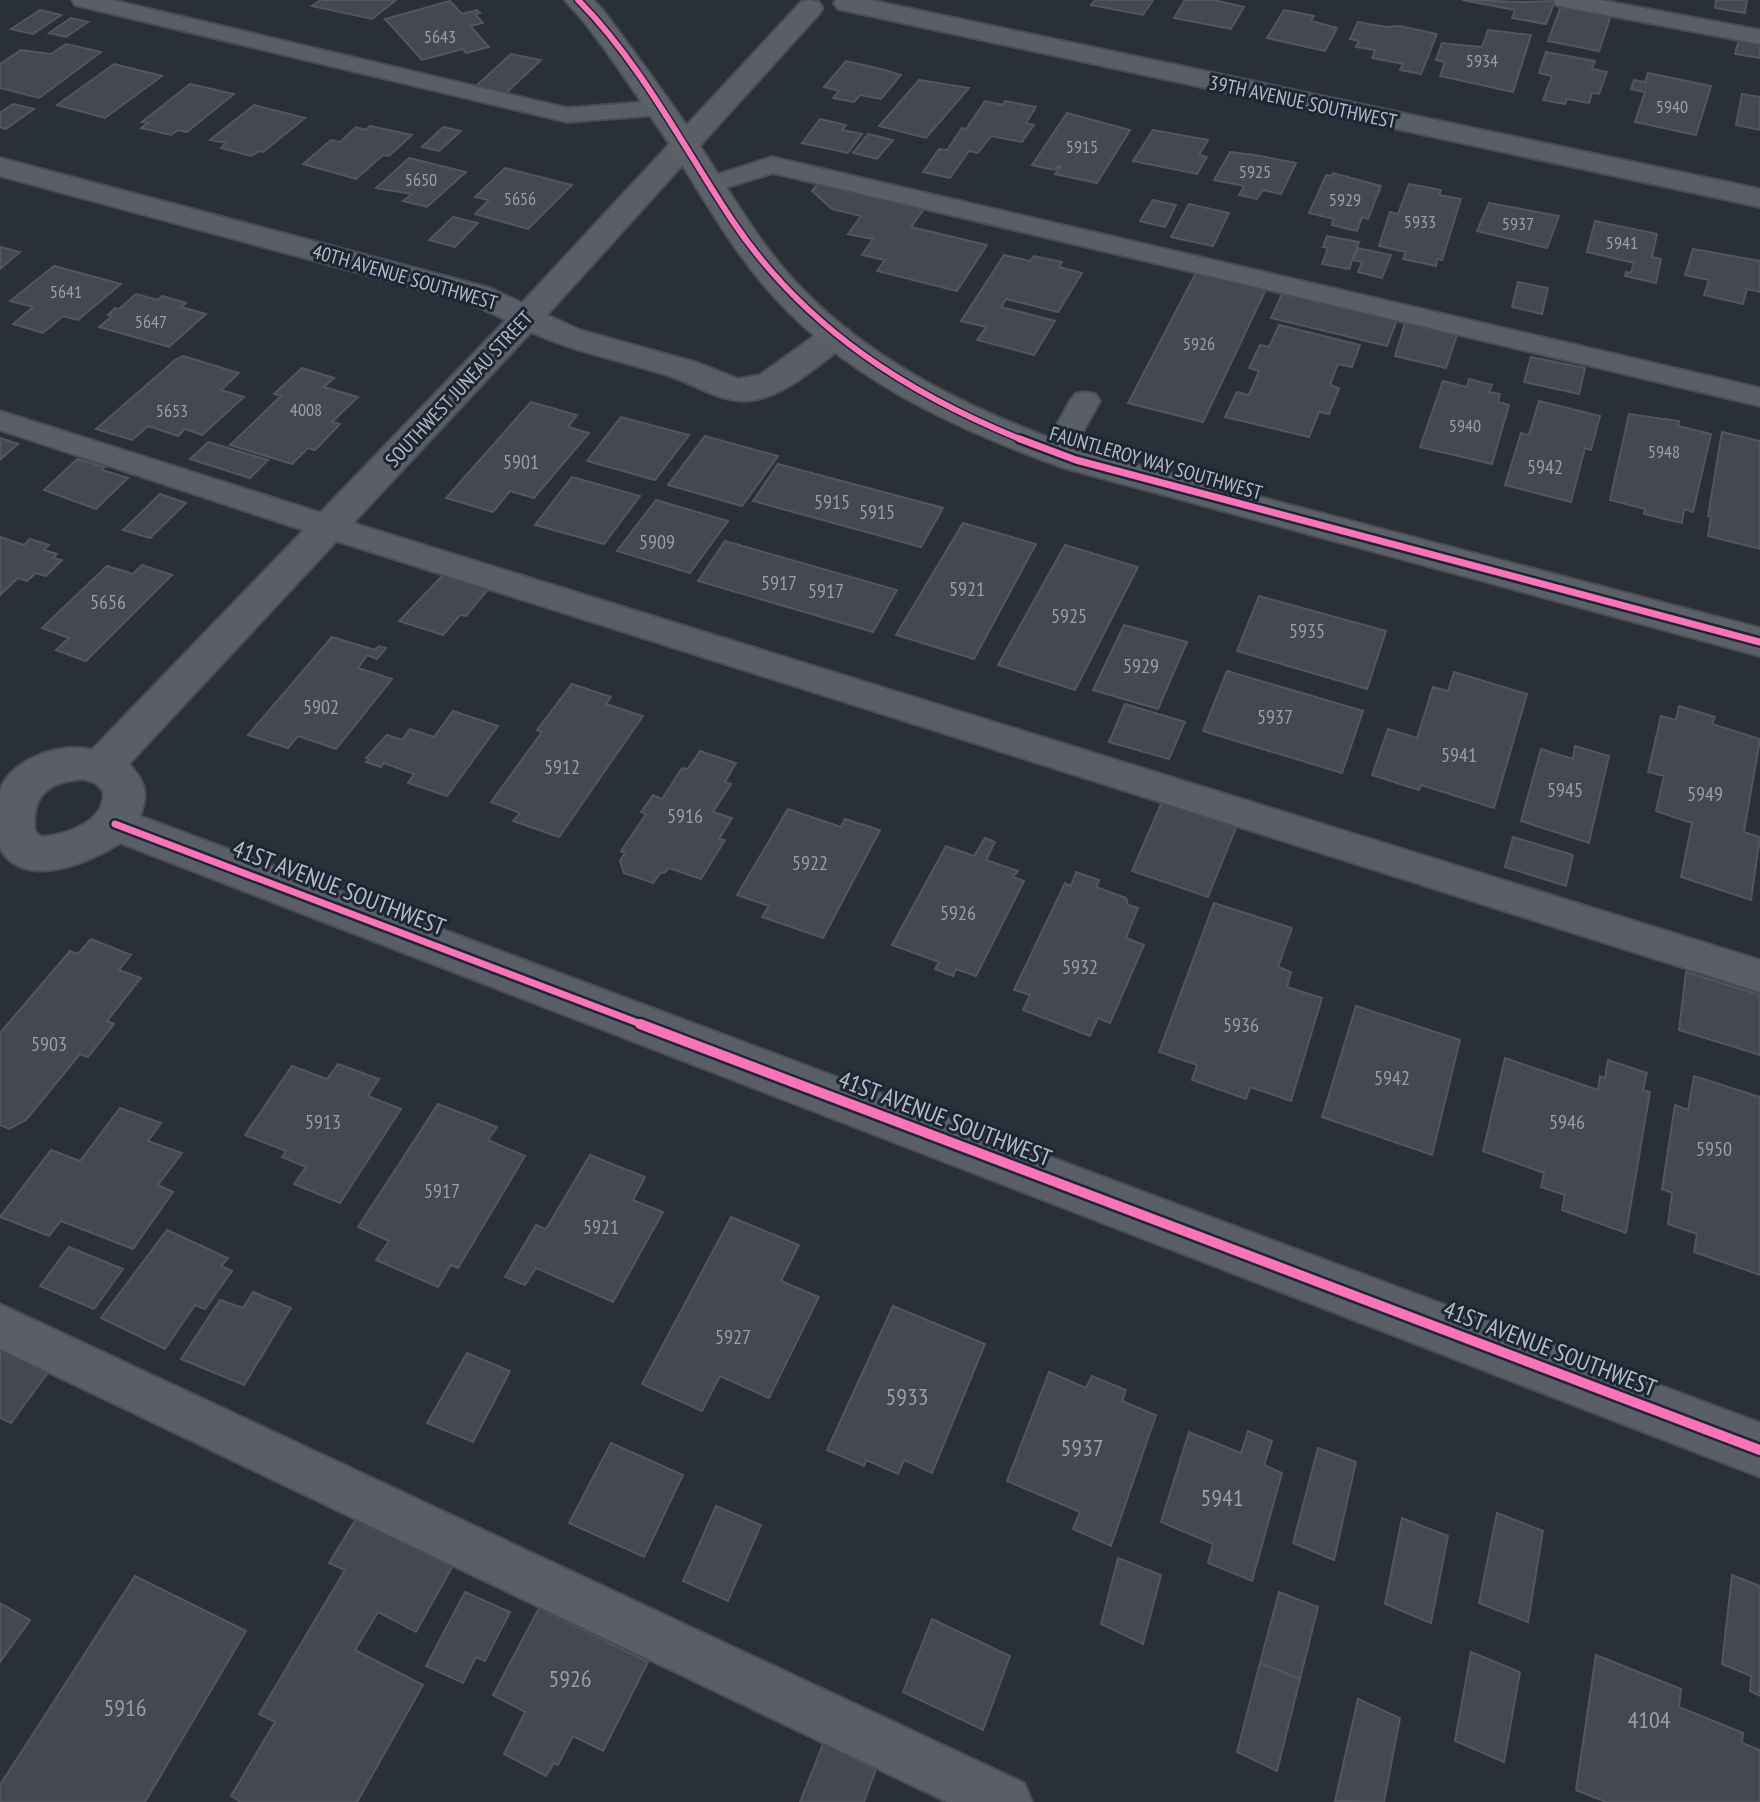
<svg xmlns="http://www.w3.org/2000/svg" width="1760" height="1802" viewBox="0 0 1760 1802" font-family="'PT Sans Narrow',sans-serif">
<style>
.building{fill:#444950;stroke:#52575f;stroke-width:2}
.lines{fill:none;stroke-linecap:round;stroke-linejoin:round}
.service-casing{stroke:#484c53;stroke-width:4}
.minor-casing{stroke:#484c53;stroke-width:4}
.primary-casing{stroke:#484c55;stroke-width:4}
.service{fill:#5a5e66;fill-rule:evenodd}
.minor{fill:#5a5e66;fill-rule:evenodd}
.primary{fill:#5c6168;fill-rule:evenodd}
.cycleway-far2-casing{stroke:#1d2633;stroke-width:9}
.cycleway-far1-casing{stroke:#1d2633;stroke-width:12}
.cycleway-casing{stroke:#1d2633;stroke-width:15}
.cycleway-far2{stroke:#fb73b8;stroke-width:6}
.cycleway-far1{stroke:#fb73b8;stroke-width:7}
.cycleway{stroke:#fb73b8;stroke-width:10}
.labels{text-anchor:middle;stroke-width:6;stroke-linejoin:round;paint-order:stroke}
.far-number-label{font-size:18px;fill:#989fab}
.far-street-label{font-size:20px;fill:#b4bcc9;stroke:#1d2633}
.number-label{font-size:20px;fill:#989fab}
.street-label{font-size:24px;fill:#b4bcc9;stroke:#1d2633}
.near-number-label{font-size:24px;fill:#989fab}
</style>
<rect width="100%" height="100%" fill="#2a3038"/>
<path class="building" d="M320 0H396L372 19 312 6Z
M1095 0H1153L1143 15 1091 5Z
M1185 0H1214L1244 7 1231 29 1174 18Z
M1462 0 1522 2 1555 1 1546 24 1512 18 1515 10Z
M1716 0H1747L1745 13 1715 8Z
M450 1 462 14 477 10 480 13 475 14 483 23 470 26 489 47 466 53 463 49 422 60 385 19Z
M1561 6 1611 15 1599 51 1548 41Z
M40 10 61 15 33 34 11 29Z
M1284 10 1314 16 1311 21 1337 28 1325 51 1267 38Z
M71 18 88 22 66 37 49 33Z
M1358 22 1386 27 1400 26 1437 34 1421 74 1400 70 1403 64 1372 58 1375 50 1356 47 1359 41 1350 39Z
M1488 30 1531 35 1513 92 1440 76 1445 62 1436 60 1442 43 1482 47Z
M1740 36 1760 40V58L1735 54Z
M66 44 101 52 39 98 0 88V64L21 50 51 54Z
M1546 52 1595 61 1592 69 1607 72 1599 94 1592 93 1589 103 1567 99 1565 104 1543 100 1552 76 1539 73Z
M511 54 541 60 506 93 476 86Z
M846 61 881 69 901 75 881 99 860 95 854 102 833 98 839 91 824 87Z
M114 64 162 76 105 118 57 105Z
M1648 73 1711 86 1696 135 1635 122 1645 92 1631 89 1634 80 1645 82Z
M919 80 969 88 926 138 879 126Z
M190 84 234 94 187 132 178 130 171 135 141 128 148 123 142 122Z
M1742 94 1760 97V130L1736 125Z
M985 101 1003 105 1005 101 1036 107 1026 123 1034 125 1022 142 991 136 978 153 969 151 950 178 923 172 939 149 947 150 962 128 966 129Z
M13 104 34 109 6 129 0 127V113Z
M254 105 305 118 263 152 259 151 251 156 221 148 226 143 210 140Z
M1067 113 1130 130 1097 183 1055 174 1061 165 1054 170 1032 165Z
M820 119 846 125 842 130 862 134 848 153 802 143Z
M370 126 412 135 389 156 383 155 356 179 303 164 331 140 340 142 356 127 366 130Z
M443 127 461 131 439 151 422 147Z
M1153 130 1208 140 1199 155 1207 157 1197 174 1133 161Z
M868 134 893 140 877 159 853 153Z
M1230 152 1255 155 1296 163 1281 194 1263 190 1257 199 1239 195 1244 186 1214 180Z
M409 158 466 172 427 207 403 201 412 194 376 188Z
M505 168 572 185 528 229 475 214 489 200 475 197Z
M1333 173 1381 186 1368 219 1362 217 1357 231 1332 225 1334 219 1309 213 1326 175 1332 176Z
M818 184 924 209 911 227 987 245 957 291 877 271 885 260 862 255 873 239 848 234 861 216 832 209 812 191Z
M1409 184 1441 190 1439 195 1461 199 1442 260 1437 259 1436 266 1403 259 1406 252 1379 246 1390 212 1398 214Z
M1153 200 1176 205 1165 227 1140 221Z
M1489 203 1559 216 1547 248 1477 231Z
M1189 204 1229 213 1213 246 1171 237Z
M453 217 478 223 455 247 429 240Z
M1595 221 1657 234 1652 257 1661 259 1656 283 1625 276 1626 272 1631 273 1634 263 1587 252Z
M1327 236 1359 242 1349 269 1322 264 1328 248 1323 247Z
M0 247 20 252 0 269Z
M1358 248 1391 255 1382 278 1358 272 1362 262 1353 260Z
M1693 249 1760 261V292L1747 289 1743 304 1704 295 1709 280 1685 275Z
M1004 255 1030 261 1034 256 1062 262 1059 267 1082 273 1058 312 1006 299 1001 307 1055 321 1034 355 977 340 986 327 961 321Z
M54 266 121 284 78 320 63 316 43 333 13 324 33 307 10 301Z
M1198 269 1268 285 1203 422 1128 403Z
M1518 282 1548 288 1542 314 1512 307Z
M1284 290 1398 317 1387 346 1271 318Z
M136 294 158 300 162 296 186 303 181 307 206 314 169 347 99 327 112 316 108 315 115 308 119 309Z
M1405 323 1457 335 1446 368 1395 356Z
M1279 325 1360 345 1352 367 1338 364 1330 385 1339 388 1329 414 1319 412 1309 437 1225 417 1237 392 1249 395 1259 371 1249 368 1260 345 1269 347Z
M183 356 239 373 221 390 244 397 202 435 185 429 178 436 148 426 132 440 96 429 175 360Z
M1531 357 1585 368 1579 394 1524 382Z
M302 368 334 378 324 387 358 397 332 422 340 424 315 450 308 448 292 464 230 445 281 396 274 394Z
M1469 379 1492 385 1489 392 1500 394 1498 402 1509 405 1492 464 1420 447 1443 381 1467 387Z
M1539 401 1600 416 1591 450 1585 448 1571 502 1505 485 1521 433 1529 435Z
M531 402 577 415 568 427 589 433 534 498 510 491 493 512 446 498Z
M1629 414 1679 421 1678 426 1711 434 1693 512 1684 509 1682 523 1644 514 1645 509 1610 500Z
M621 417 689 435 655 480 587 461Z
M1722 432 1760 441V549L1708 536 1711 517 1708 516Z
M705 436 778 456 742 506 668 485Z
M0 438 18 444 0 460Z
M208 442 268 460 250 478 190 459Z
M77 459 105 467 102 470 128 478 96 509 44 490Z
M778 464 943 508 921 547 753 501Z
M572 477 640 496 604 544 535 525Z
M160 494 186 503 150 538 123 530Z
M656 500 728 521 690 573 617 551Z
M963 523 1036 544 974 659 896 635Z
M0 537 24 545 30 539 49 545 44 550 57 554 53 558 62 560 46 576 36 573 27 581 18 578 0 595Z
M725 541 897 590 873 632 698 581Z
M1065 545 1138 567 1075 690 998 665Z
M142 565 172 575 86 661 56 650 69 638 42 628 107 566 133 574Z
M444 574 489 588 466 616 460 615 443 635 399 621Z
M1259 596 1386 631 1367 689 1237 651Z
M1124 625 1187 642 1158 709 1093 690Z
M332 637 375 650 379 646 386 648 377 659 367 655 358 668 392 679 336 749 298 736 288 748 248 735Z
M1227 671 1363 711 1342 773 1203 731Z
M1454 672 1527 694 1494 808 1421 785 1419 790 1372 775 1388 729 1417 738 1433 687 1448 691Z
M572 684 611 697 606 704 643 716 559 837 513 821 520 813 491 802 542 732 537 730Z
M1125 704 1185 722 1169 759 1109 742Z
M1679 706 1715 717 1712 724 1760 739 1744 832 1760 837 1751 900 1681 877 1692 823 1656 811 1664 776 1648 772 1661 716 1676 720Z
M453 711 498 726 447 796 408 783 414 774 384 763 381 767 366 762 369 759 366 758 387 735 402 740 410 729 434 737Z
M1575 746 1609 756 1589 843 1521 821 1541 749 1573 759Z
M700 751 736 763 725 782 731 784 713 812 732 818 719 839 725 840 701 879 669 868 664 873 661 872 653 883 624 873 620 861 625 853 621 851 646 814 641 812 653 795 662 799 682 768 688 769Z
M1165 795 1239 820 1208 897 1132 871Z
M788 809 841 827 845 819 880 830 823 938 762 917 769 906 737 895Z
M1513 837 1573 855 1566 886 1505 867Z
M985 838 995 842 986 860 1018 871 1013 877 1024 881 976 976 956 969 953 976 935 969 939 962 892 945 946 846 974 856Z
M1076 872 1099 880 1096 887 1126 898 1128 905 1138 908 1126 938 1144 945 1110 1023 1098 1018 1090 1036 1023 1010 1030 995 1014 990 1065 883 1071 886Z
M1214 903 1292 928 1278 967 1291 972 1287 987 1322 998 1291 1101 1250 1087 1246 1099 1192 1080 1197 1065 1159 1052Z
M91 939 131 955 119 970 141 978 107 1021 114 1024 88 1057 80 1054 26 1120 9 1129 0 1125V1033L70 951 78 954Z
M1686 972 1760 995V1055L1679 1030Z
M1356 1006 1460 1040 1432 1155 1322 1117Z
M1505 1058 1598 1090 1600 1076 1605 1078 1608 1060 1647 1073 1643 1090 1650 1092 1626 1233 1562 1210 1565 1195 1541 1187 1544 1173 1483 1151Z
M338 1064 379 1079 368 1096 401 1109 340 1203 294 1184 306 1167 282 1157 286 1151 245 1135 292 1066 327 1079Z
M1694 1076 1760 1097V1275L1694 1252 1697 1234 1668 1224 1672 1193 1662 1189 1675 1105 1688 1110Z
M438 1104 497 1127 488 1140 525 1156 458 1268 451 1265 438 1287 376 1260 389 1241 358 1227Z
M120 1108 161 1123 148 1141 182 1153 158 1185 173 1192 133 1249 61 1221 49 1236 0 1217 51 1150 80 1161Z
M590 1155 645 1177 633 1200 663 1212 613 1302 536 1268 525 1285 505 1277 536 1225 546 1229Z
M731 1217 799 1245 781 1281 819 1297 769 1398 720 1376 702 1411 642 1384Z
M167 1230 228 1258 221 1266 232 1271 205 1309 195 1305 165 1349 101 1318Z
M69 1247 123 1269 94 1309 40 1286Z
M253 1292 291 1308 244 1385 181 1359 220 1300 243 1308Z
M893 1306 985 1344 932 1473 904 1460 898 1474 866 1460 864 1466 827 1450Z
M0 1337 55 1363 11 1423 0 1418Z
M467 1353 510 1371 473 1442 427 1423Z
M1049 1372 1086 1388 1092 1376 1126 1390 1122 1401 1156 1415 1111 1546 1073 1529 1080 1512 1007 1481Z
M1248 1431 1272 1441 1264 1465 1282 1473 1252 1581 1208 1563 1213 1544 1161 1522 1189 1432 1241 1453Z
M611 1443 683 1475 644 1557 569 1523Z
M1318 1448 1356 1462 1334 1560 1293 1543Z
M364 1506 455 1562 416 1632 378 1612 355 1650 423 1685 357 1802H241L231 1796 275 1722 259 1714 345 1570 329 1563Z
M716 1506 761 1525 728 1601 683 1581Z
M1497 1513 1543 1531 1528 1622 1479 1603Z
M1402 1518 1448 1536 1431 1623 1385 1604Z
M1118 1558 1161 1575 1143 1644 1101 1624Z
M1732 1575 1760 1586V1696L1750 1691 1751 1676 1722 1664Z
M135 1576 246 1631 145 1802H0V1785Z
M465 1592 510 1612 485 1661 476 1657 463 1683 426 1666Z
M1279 1592 1318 1607 1300 1679 1260 1663Z
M0 1603 30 1620 0 1662Z
M539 1608 648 1662 603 1751 573 1736 558 1765 554 1763 546 1776 504 1754 525 1712 493 1695Z
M932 1619 1010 1656 983 1730 903 1692Z
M1471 1652 1520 1672 1504 1762 1455 1741Z
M1596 1655 1681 1689 1679 1707 1743 1733 1742 1743 1760 1750V1802H1606L1576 1790Z
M1260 1663 1300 1679 1277 1771 1237 1752Z
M1358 1699 1400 1718 1384 1802 1335 1801Z
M829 1729 858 1744 853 1759 876 1769 864 1802H800Z"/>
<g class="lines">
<g class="service-casing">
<path id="service" d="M72 0H112L567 108 659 101 668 103 671 108 668 113 659 115 567 122 83 7 75 5Z
M1553 0H1600L1760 30V44L1564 7 1556 5Z
M772 157 1760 388V406L773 173 709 193 700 190 696 185 700 180Z
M1085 392 1095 394 1100 401 1071 453 1067 460 1056 463 1045 460 1041 453 1070 401 1075 394Z
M0 411 340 519 1760 960V992L318 535 0 430Z
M0 1304 1024 1783 1032 1802H947L0 1349Z"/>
</g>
<g class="minor-casing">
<path id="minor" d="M810 0 819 2 823 8 819 14 547 315 580 330 698 363 738 379 760 375 824 329 836 326 848 329 852 336 848 343C820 363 789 394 754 400 724 405 699 386 672 377 625 361 576 353 531 332L129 764C145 781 149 794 140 816L1760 1423V1477L120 843C90 863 23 891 0 848 0 831 0 807 0 791 9 759 64 741 92 750L506 320 468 302 0 176V158L490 288 522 303 801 2ZM83 779 96 783 103 791C107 822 65 835 41 837L35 831C31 794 49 782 83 779Z
M836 0H870L1760 189V207L847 11 838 9 834 3Z"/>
</g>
<g class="primary-casing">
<path id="primary" d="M565 0H593L602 9C635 53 668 97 698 143 730 192 759 244 800 287 878 368 983 415 1088 452L1760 628V656L1064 468C953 428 839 376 762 283 718 230 687 168 648 112 628 82 607 51 585 23 579 15 571 8 565 0Z"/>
</g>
<use href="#service" class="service"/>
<use href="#minor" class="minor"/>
<use href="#primary" class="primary"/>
<g class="cycleway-far2-casing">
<path id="cycleway-far2" d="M578 0C641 63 685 150 734 223 806 329 908 394 1025 441"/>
</g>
<g class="cycleway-far1-casing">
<path id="cycleway-far1" d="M1020 439 1076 460 1760 642
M115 824 646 1026"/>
</g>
<g class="cycleway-casing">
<path id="cycleway" d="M640 1024 1760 1450"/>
</g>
<use href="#cycleway-far2" class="cycleway-far2"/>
<use href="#cycleway-far1" class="cycleway-far1"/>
<use href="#cycleway" class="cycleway"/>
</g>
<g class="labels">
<g class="far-number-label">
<text x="440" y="43">5643</text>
<text x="1482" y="67">5934</text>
<text x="1672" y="113">5940</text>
<text x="1082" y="153">5915</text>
<text x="1255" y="178">5925</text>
<text x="421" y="186">5650</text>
<text x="520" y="205">5656</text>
<text x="1345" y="206">5929</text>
<text x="1420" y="228">5933</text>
<text x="1518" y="230">5937</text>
<text x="1622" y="249">5941</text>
<text x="66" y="298">5641</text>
<text x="151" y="328">5647</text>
<text x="1199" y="350">5926</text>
<text x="306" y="416">4008</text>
<text x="172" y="417">5653</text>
<text x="1465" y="432">5940</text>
<text x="1664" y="458">5948</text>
</g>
<g class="far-street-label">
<text transform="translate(1303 102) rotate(12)" y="7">39TH AVENUE SOUTHWEST</text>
<text transform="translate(405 277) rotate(16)" y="7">40TH AVENUE SOUTHWEST</text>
<text transform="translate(459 389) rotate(-47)" y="7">SOUTHWEST JUNEAU STREET</text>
<text transform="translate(1156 463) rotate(16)" y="7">FAUNTLEROY WAY SOUTHWEST</text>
</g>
<g class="number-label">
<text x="521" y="469">5901</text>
<text x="1545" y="474">5942</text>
<text x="832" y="509">5915</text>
<text x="877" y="519">5915</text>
<text x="657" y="549">5909</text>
<text x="779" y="590">5917</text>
<text x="967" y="596">5921</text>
<text x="826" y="598">5917</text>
<text x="108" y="609">5656</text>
<text x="1069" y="623">5925</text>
<text x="1307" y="638">5935</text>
<text x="1141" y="673">5929</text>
<text x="321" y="714">5902</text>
<text x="1275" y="724">5937</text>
<text x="1459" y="762">5941</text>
<text x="562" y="774">5912</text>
<text x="1565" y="797">5945</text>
<text x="1705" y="801">5949</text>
<text x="685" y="823">5916</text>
<text x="810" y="870">5922</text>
<text x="958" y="920">5926</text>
<text x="1080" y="974">5932</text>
<text x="1241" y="1032">5936</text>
<text x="49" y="1051">5903</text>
<text x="1392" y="1085">5942</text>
<text x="323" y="1129">5913</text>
<text x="1567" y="1129">5946</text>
<text x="1714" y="1156">5950</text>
<text x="442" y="1198">5917</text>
<text x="601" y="1234">5921</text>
<text x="733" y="1344">5927</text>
</g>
<g class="street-label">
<text transform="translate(339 888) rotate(21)" y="8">41ST AVENUE SOUTHWEST</text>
<text transform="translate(945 1119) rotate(21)" y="8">41ST AVENUE SOUTHWEST</text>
<text transform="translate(1550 1349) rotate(21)" y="8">41ST AVENUE SOUTHWEST</text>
</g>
<g class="near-number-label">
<text x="907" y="1405">5933</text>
<text x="1082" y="1456">5937</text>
<text x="1222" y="1506">5941</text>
<text x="570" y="1687">5926</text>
<text x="125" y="1716">5916</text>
<text x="1649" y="1728">4104</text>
</g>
</g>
</svg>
